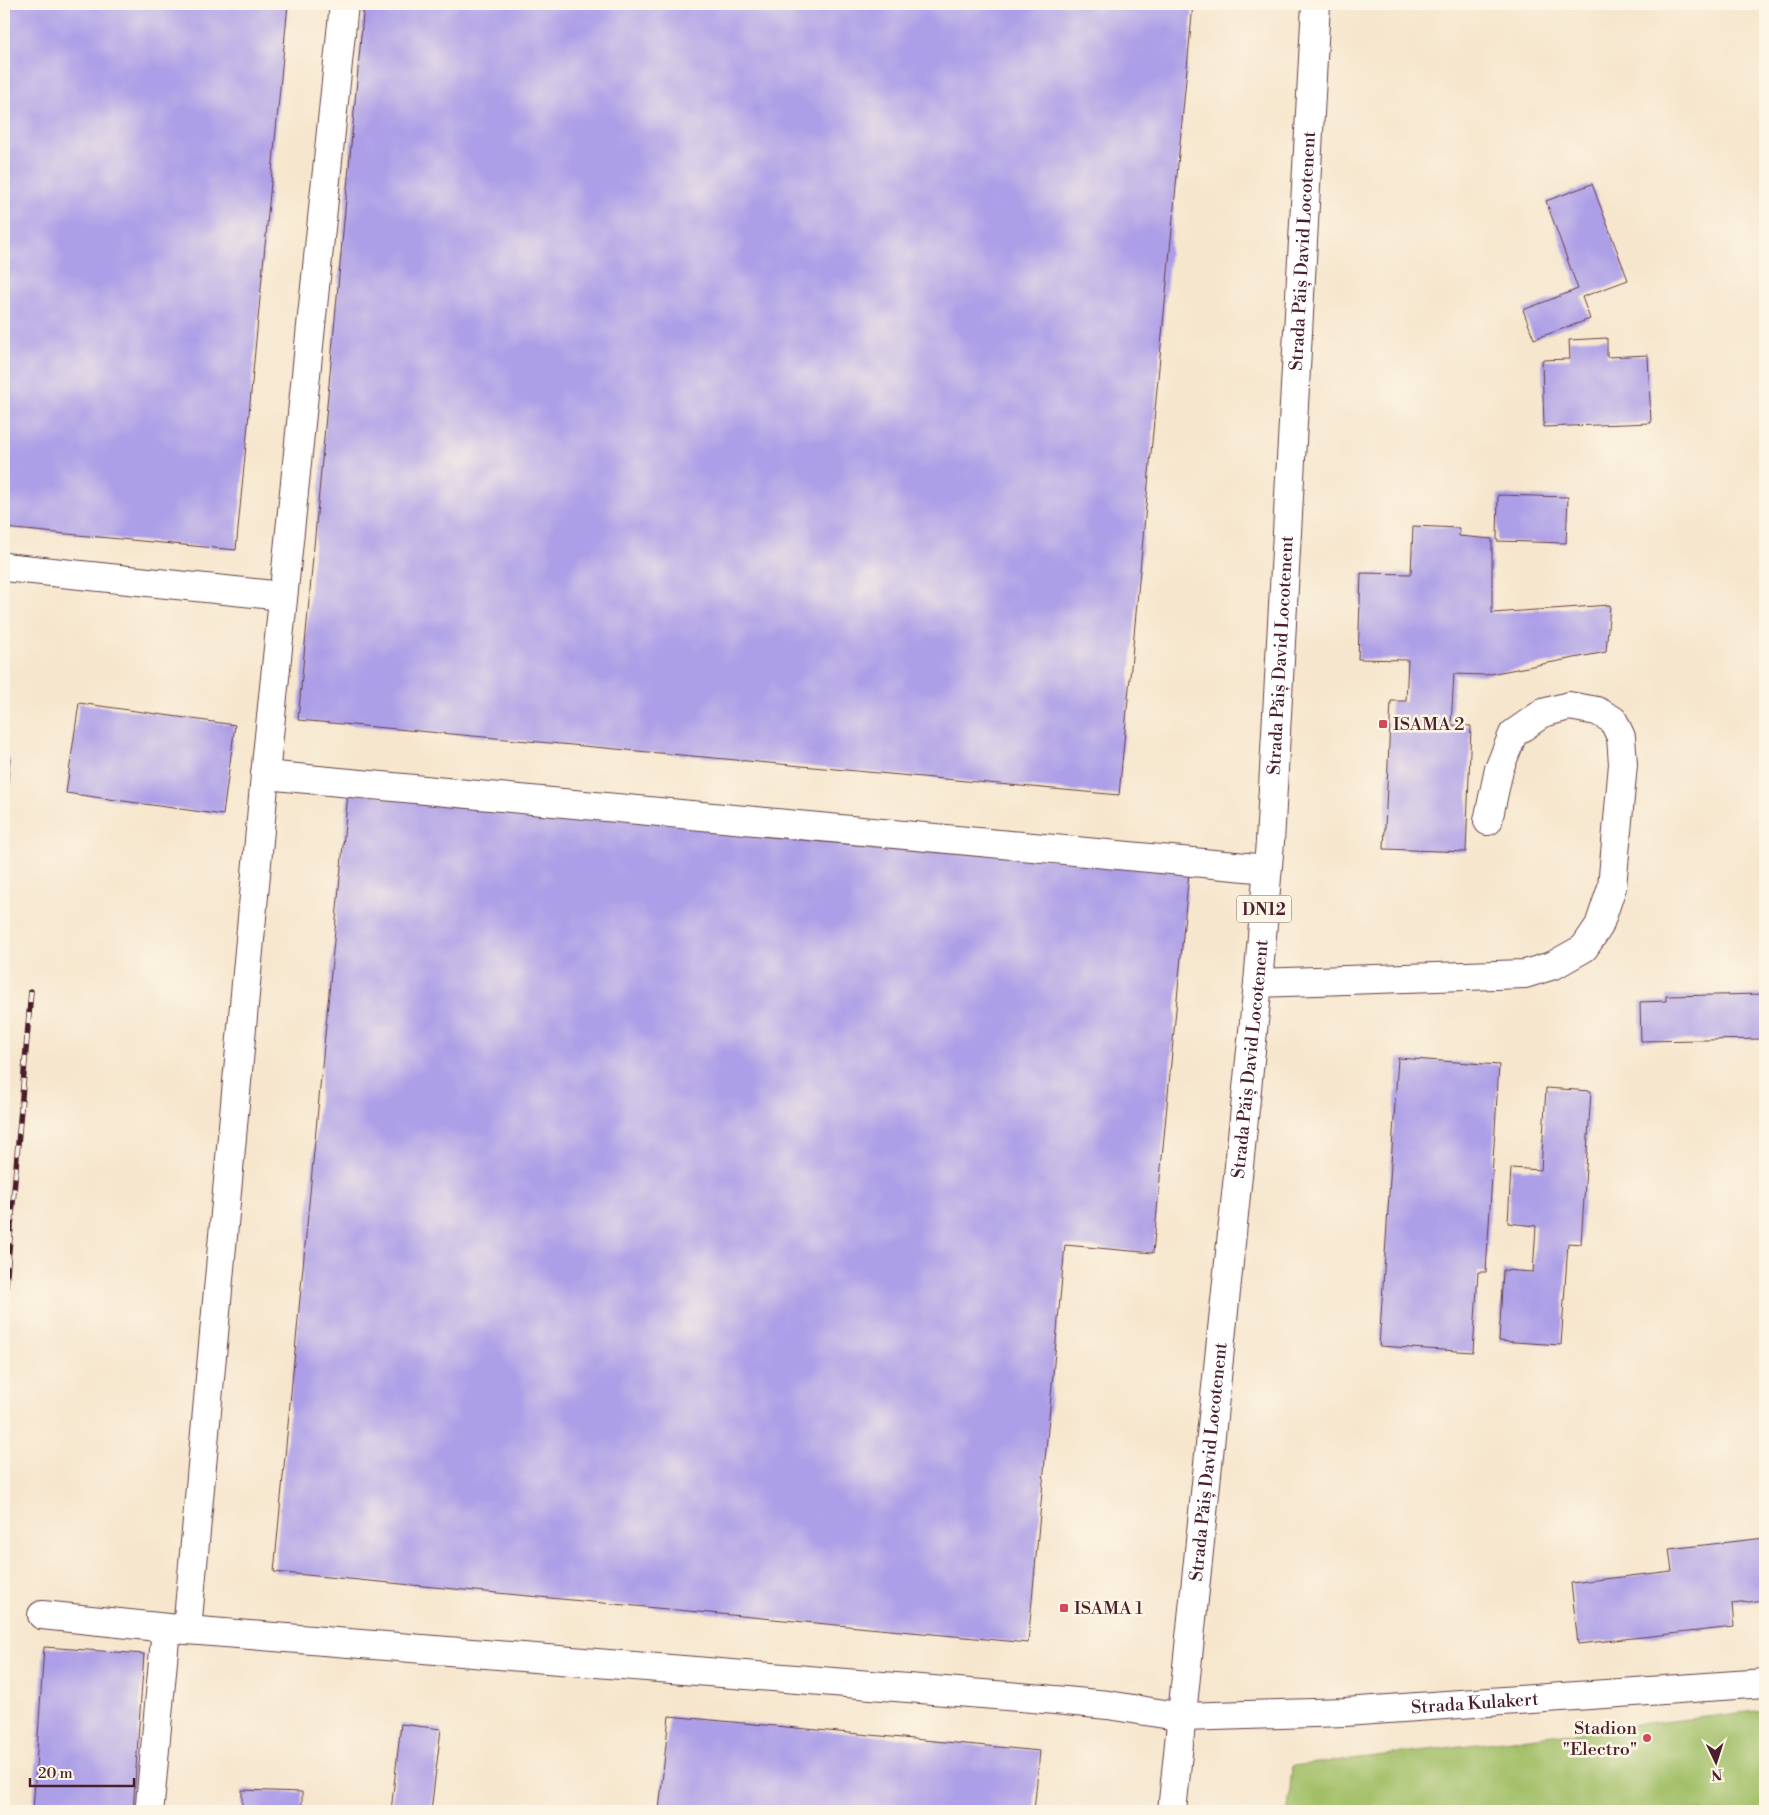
<svg xmlns="http://www.w3.org/2000/svg" width="1769" height="1815" viewBox="0 0 1769 1815" font-family="'Libre Bodoni',serif">
<style>
.green{fill:#a2bf67;stroke:#766f49}
.building{fill:#ac9ee7}
.lines{fill:none;stroke-linecap:round;stroke-linejoin:round}
.minor-casing{stroke:#643d43;stroke-width:30}
.major-casing{stroke:#643d43;stroke-width:30}
.minor{stroke:#fff;stroke-width:28}
.major{stroke:#fff;stroke-width:28}
.rail-casing{stroke:#4a1f2b;stroke-width:5.5}
.rail{stroke:#fcf5e5;stroke-width:4;stroke-dasharray:11;stroke-linecap:butt}
.poi-dot{fill:#d1495b;stroke:#fcf5e5;stroke-width:2}
.labels{text-anchor:middle;stroke-width:5;stroke-linejoin:round;paint-order:stroke}
.shield{fill:#fcf5e5;stroke:#7f5f63;stroke-width:1}
.shield-label{font-size:16px;font-weight:bold;fill:#4a1f2b}
.street-label{font-size:18px;fill:#4a1f2b;stroke:#fcf5e5}
.poi-label{font-size:18px;fill:#4a1f2b;stroke:#fcf5e5;text-anchor:start}
</style>
<rect width="100%" height="100%" fill="#fcf5e5"/>
<filter id="ink" filterUnits="userSpaceOnUse"><feTurbulence type="fractalNoise" baseFrequency=".02" numOctaves="2"/><feDisplacementMap in="SourceGraphic" scale="10" xChannelSelector="R" yChannelSelector="G"/><feConvolveMatrix kernelMatrix="1 2 1 2 8 2 1 2 1" color-interpolation-filters="sRGB"/></filter>
<filter id="wash" filterUnits="userSpaceOnUse"><feTurbulence type="fractalNoise" baseFrequency=".0096" numOctaves="4" result="noise"/><feDisplacementMap in="SourceGraphic" scale="20" xChannelSelector="R" yChannelSelector="G"/><feGaussianBlur stdDeviation="1.12" result="paint"/><feColorMatrix in="noise" values="0 0 0 0 0 0 0 0 0 0 0 0 0 0 0 0 0 1.4 0 .05"/><feComposite in="paint" operator="in"/></filter>
<g filter="url(#wash)">
<rect width="100%" height="100%" fill="#f6e6cd"/>
<path class="green" d="M1765 1710V1811H1288L1292 1766Z"/>
<g id="blocks">
<path class="building" d="M4 4H288L236 550 4 528Z
M364 4H1193L1119 795 298 720Z
M1592 184 1628 280 1582 297 1590 319 1534 339 1523 310 1578 289 1546 201Z
M1607 338V357L1648 355 1651 423 1544 427 1542 360 1570 359 1569 340Z
M1498 495 1568 497 1566 543 1497 541Z
M1413 526 1459 528V536L1492 539V613L1610 605 1606 652 1485 675 1454 674 1451 725 1471 726 1466 852 1384 849 1391 701H1406L1408 660 1358 659 1361 573 1411 574Z
M79 703 235 725 223 815 66 793Z
M4 757 10 758 5 814H4Z
M348 793 1189 872 1153 1253 1065 1245 1028 1643 274 1572Z
M1765 994V1039L1641 1041 1640 1002 1666 1001V996Z
M1398 1058 1499 1065 1486 1272H1478L1473 1352 1379 1346Z
M1546 1088 1591 1091 1581 1244 1568 1243 1561 1345 1499 1341 1503 1270 1533 1272 1536 1226 1508 1223 1511 1168 1541 1170Z
M1765 1538V1600L1732 1604 1734 1627 1578 1644 1571 1583 1672 1571 1669 1549Z
M44 1647 144 1654 133 1811H33Z
M669 1716 1040 1751 1034 1811H659Z
M401 1724 441 1729 431 1811H391Z
M242 1790 302 1792V1811H242Z"/>
</g>
</g>
<g filter="url(#ink)">
<use href="#blocks" fill-opacity="0" stroke="#643d43" stroke-width="1"/>
<g class="lines">
<g class="minor-casing">
<g id="minor">
<path d="M4 567 283 596"/>
<path d="M265 775 1267 869"/>
<path d="M1258 983 1525 974 1554 965 1584 948 1599 926 1612 887 1623 764 1621 737 1613 720 1597 711 1569 706 1543 713 1513 734 1499 769 1488 821"/>
<path id="s1" d="M42 1615 187 1630 1044 1699 1108 1705 1183 1717 1345 1712 1765 1683"/>
<path d="M187 1630 265 775 344 4"/>
<path d="M150 1804 166 1628"/>
</g>
</g>
<g class="major-casing">
<g id="major">
<path id="s2" d="M1172 1811 1258 983 1270 842 1316 4"/>
</g>
</g>
<use href="#minor" class="minor"/>
<use href="#major" class="major"/>
<g class="rail-casing">
<path id="rail" d="M4 1309 31 991"/>
</g>
<use href="#rail" class="rail"/>
</g>
</g>
<g class="poi-dot">
<rect x="1378" y="719" width="10" height="10" rx="2.5"/>
<rect x="1059" y="1603" width="10" height="10" rx="2.5"/>
<circle cx="1647" cy="1738" r="5"/>
</g>
<g class="labels">
<rect class="shield" x="1236.5" y="895.5" width="55" height="27" rx="4"/>
<g class="shield-label">
<text x="1264" y="915">DN12</text>
</g>
<g class="street-label">
<text dy="6" stroke="none"><textPath href="#s2" startOffset="1566">Strada Păiș David Locotenent</textPath></text>
<text dy="6" stroke="none"><textPath href="#s2" startOffset="1161">Strada Păiș David Locotenent</textPath></text>
<text dy="6" stroke="none"><textPath href="#s2" startOffset="756">Strada Păiș David Locotenent</textPath></text>
<text dy="6" stroke="none"><textPath href="#s2" startOffset="351">Strada Păiș David Locotenent</textPath></text>
<text dy="6" stroke="none"><textPath href="#s1" startOffset="1438">Strada Kulakert</textPath></text>
</g>
<g class="poi-label">
<text x="1393" y="730">ISAMA 2</text>
<text x="1074" y="1614">ISAMA 1</text>
<text x="1637" y="1734" text-anchor="end">Stadion<tspan x="1637" dy="21">"Electro"</tspan></text>
</g>
</g>
<rect width="1769" height="1815" fill="none" stroke="#fcf5e5" stroke-width="20"/>
<g transform="translate(1716 1762) rotate(176)" stroke="#fcf5e5" stroke-width="4" paint-order="stroke">
<path d="M0-4L9 19L0 12L-9 19Z" fill="#4a1f2b"/>
<text y="-8" font-size="14" font-weight="bold" text-anchor="middle" fill="#4a1f2b">N</text>
</g>
<path d="M30 1778v8h104v-8" fill="none" stroke="#4a1f2b" stroke-width="2.5"/>
<text x="38" y="1778" font-size="15" fill="#4a1f2b" stroke="#fcf5e5" stroke-width="4" paint-order="stroke">20 m</text>
</svg>
